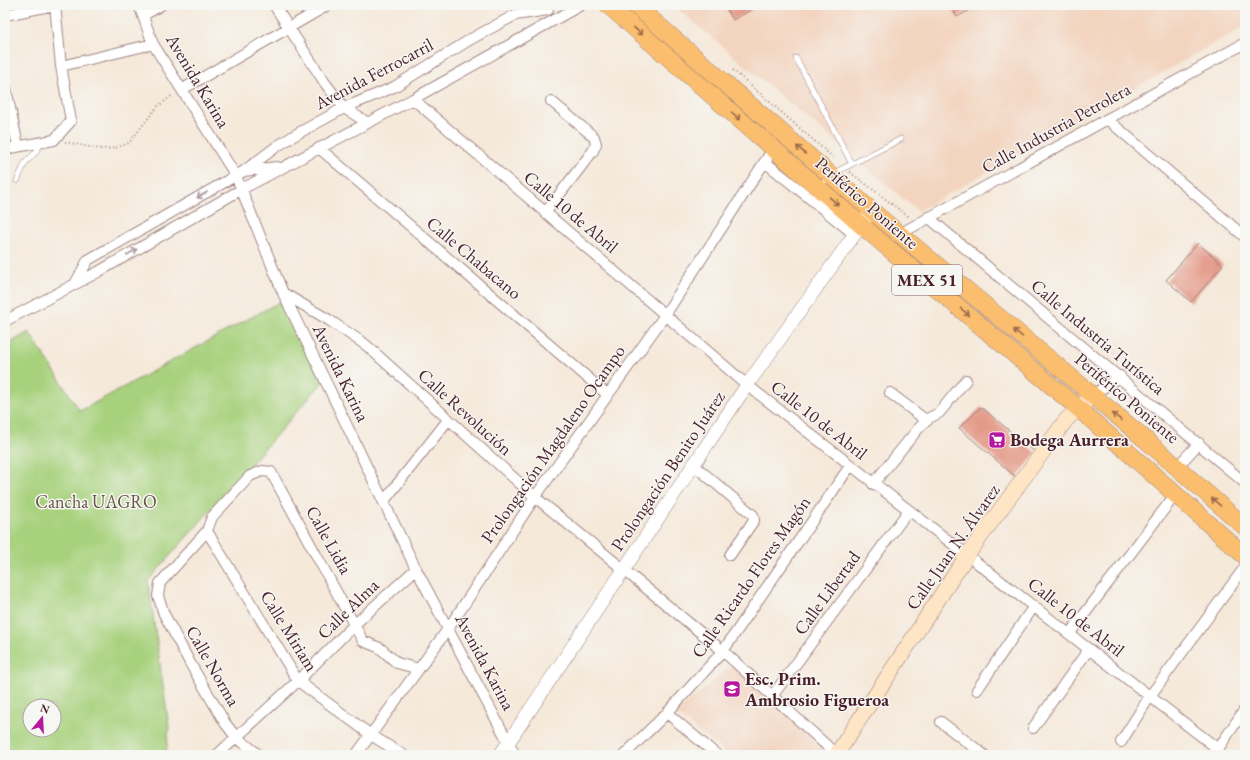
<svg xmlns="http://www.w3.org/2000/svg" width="1250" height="760" viewBox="0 0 1250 760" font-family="'EB Garamond',serif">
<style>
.built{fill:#f3d4bf}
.green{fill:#a7d17d;stroke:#787854;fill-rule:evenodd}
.building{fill:#e49a88}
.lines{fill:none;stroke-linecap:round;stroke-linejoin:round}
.service-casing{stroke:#a08482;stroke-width:6}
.minor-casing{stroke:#a08482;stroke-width:12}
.tertiary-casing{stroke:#a08482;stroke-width:14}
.secondary-casing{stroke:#a08482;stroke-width:16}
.primary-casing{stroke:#a08482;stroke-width:18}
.path{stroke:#a08482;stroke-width:2;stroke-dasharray:1 3;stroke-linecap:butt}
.service{stroke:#fff;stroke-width:5}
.minor{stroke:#fff;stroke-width:10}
.tertiary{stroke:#fff;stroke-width:13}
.secondary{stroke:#fde5c5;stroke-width:15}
.primary{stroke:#fabe6e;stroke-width:17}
.oneway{stroke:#996749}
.oneway2{stroke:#ae9aa0}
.labels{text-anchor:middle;stroke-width:3;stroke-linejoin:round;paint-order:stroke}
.shield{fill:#f6f6f2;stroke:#7e6067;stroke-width:1}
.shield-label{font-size:17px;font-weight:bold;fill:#4a1f2b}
.street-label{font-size:18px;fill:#4a1f2b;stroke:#f6f6f2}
.poi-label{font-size:18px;font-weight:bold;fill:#4a1f2b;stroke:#f6f6f2;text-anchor:start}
.park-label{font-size:18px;fill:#665444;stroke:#f6f6f2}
</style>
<rect width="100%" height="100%" fill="#f6f6f2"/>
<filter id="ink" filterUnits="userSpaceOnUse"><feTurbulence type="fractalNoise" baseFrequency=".025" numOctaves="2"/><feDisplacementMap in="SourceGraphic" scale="8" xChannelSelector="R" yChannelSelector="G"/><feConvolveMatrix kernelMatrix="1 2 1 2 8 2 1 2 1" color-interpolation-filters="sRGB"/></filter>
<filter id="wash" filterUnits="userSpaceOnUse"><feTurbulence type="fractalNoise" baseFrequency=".012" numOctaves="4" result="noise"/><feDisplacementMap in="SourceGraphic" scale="16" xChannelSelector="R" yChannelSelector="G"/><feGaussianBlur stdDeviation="0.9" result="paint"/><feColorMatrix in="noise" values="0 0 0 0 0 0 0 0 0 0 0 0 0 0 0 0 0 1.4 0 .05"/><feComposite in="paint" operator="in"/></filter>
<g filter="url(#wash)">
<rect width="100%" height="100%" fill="#f5e9da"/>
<path class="built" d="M673 5H1245V26L918 211Z
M734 664 824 751 821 755H728L675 713Z"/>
<path class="green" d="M283 300 323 382 148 581 169 727 166 755 5 754V346L29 332 80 411ZM30 706H54V730H30Z"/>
<g id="blocks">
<path class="building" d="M724 5H760L733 20Z
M950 5H965L968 11 957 17Z
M1198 243 1223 265 1191 302 1166 280Z
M981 407 1036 453 1017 478 959 428Z"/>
</g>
</g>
<g filter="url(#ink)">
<use href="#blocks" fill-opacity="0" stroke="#a08482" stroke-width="1"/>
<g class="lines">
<g class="service-casing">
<path id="service" d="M796 58 852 164
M17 181 25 163 36 152 41 143
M819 186 838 171 901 139"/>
</g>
<g class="minor-casing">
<path id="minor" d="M139 5 153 44 236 176 283 293 416 569 515 755
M274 5 325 83 344 108 368 123
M5 15 55 5
M144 15 161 5
M61 66 153 44
M5 84 18 146
M183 89 328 5
M413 99 747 385 1218 749
M1107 119 1245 237
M319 148 608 395
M5 149 54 140 71 121 61 66 55 5
M765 162 854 234
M244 171 276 147 295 135 344 108 394 87 471 39 515 15 548 10
M545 213 593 151 596 144 594 137 551 101
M928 217 1245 483
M896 236 1245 43
M75 284 88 260 244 171 277 167
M283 293 329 320 366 345 535 497 723 651 837 755
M5 321 98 272 242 189 413 99 581 5
M890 393 927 421
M1093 395 1120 376
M694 465 753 515 754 520 730 555
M1177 467 1199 443
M873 484 918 429 929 418 939 413 966 380
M384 501 448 420
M207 531 298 681 371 735 403 755
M1070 633 1175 495
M977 690 1034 606
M773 695 909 510
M667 713 717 755
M941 722 984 755
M1033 728 1089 649
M1121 742 1150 696 1245 567
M217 755 298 681 355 624 416 569
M259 755 236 737 225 723 190 663 164 614 158 596 160 583 207 531 212 517 250 476 262 471 271 472 363 641 380 648 397 663 419 669
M356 755 448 629 535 497 665 315 773 149
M624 755 667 713 723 651 850 466
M1214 755 1245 709"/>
</g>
<g class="tertiary-casing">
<path id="tertiary" d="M500 755 747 385 867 217"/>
</g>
<g class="secondary-casing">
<path id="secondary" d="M836 755 968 554 1066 420 1093 395"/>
</g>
<g class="primary-casing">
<path id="primary" d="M608 5 861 225 1078 408 1245 556
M635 5 872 211 1146 440 1245 527"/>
</g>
<path class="path" d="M733 70 835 159
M65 142 100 149 115 148 129 143 157 107 173 95
M850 172 909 217"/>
<use href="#service" class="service"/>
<use href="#minor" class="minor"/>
<use href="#tertiary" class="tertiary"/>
<use href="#secondary" class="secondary"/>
<use href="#primary" class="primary"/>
</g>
<defs><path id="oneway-shaft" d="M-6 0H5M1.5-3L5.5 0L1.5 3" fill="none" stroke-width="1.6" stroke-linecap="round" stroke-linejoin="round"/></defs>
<g class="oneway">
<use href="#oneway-shaft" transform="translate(638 31) rotate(41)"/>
<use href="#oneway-shaft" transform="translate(736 116) rotate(41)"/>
<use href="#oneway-shaft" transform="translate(801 150) rotate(-139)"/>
<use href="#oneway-shaft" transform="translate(834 201) rotate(41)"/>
<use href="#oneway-shaft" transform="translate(965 312) rotate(40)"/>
<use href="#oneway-shaft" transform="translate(1018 333) rotate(-140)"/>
<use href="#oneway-shaft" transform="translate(1117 417) rotate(-142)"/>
<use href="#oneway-shaft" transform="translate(1216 502) rotate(-139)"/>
</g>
<g class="oneway2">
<use href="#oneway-shaft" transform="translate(202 195) rotate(150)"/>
<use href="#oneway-shaft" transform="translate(132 252) rotate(-30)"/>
</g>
</g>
<defs>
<g id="supermarket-square" transform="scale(0.9)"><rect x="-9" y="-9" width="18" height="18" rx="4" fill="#b5179e" stroke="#f6f6f2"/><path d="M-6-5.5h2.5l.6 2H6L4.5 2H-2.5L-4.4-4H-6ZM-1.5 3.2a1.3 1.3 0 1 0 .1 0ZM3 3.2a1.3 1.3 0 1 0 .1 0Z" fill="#fff"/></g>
<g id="school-square" transform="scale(0.9)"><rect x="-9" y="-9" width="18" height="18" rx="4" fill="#b5179e" stroke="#f6f6f2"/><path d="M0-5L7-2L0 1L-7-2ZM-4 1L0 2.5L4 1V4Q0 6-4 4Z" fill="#fff"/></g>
</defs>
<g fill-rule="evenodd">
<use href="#supermarket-square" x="997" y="440"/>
<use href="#school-square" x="732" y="689"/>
</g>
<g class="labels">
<rect class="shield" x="892" y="265" width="70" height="30" rx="3"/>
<g class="shield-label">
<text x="927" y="286">MEX 51</text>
</g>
<g class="street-label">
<text transform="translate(374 74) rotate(-28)" y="6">Avenida Ferrocarril</text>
<text transform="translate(198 81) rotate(59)" y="6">Avenida Karina</text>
<text transform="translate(1056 128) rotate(-29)" y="6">Calle Industria Petrolera</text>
<text transform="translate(867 203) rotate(41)" y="6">Periférico Poniente</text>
<text transform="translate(571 212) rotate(40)" y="6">Calle 10 de Abril</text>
<text transform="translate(474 258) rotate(40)" y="6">Calle Chabacano</text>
<text transform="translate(1098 337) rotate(40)" y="6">Calle Industria Turística</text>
<text transform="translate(341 373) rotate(64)" y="6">Avenida Karina</text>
<text transform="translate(1127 398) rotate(40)" y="6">Periférico Poniente</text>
<text transform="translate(465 412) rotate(42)" y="6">Calle Revolución</text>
<text transform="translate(819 420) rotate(38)" y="6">Calle 10 de Abril</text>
<text transform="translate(553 444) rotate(-55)" y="6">Prolongación Magdaleno Ocampo</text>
<text transform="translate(668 471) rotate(-56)" y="6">Prolongación Benito Juárez</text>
<text transform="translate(329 540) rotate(61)" y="6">Calle Lidia</text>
<text transform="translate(953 547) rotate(-55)" y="6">Calle Juan N. Álvarez</text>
<text transform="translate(751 577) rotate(-55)" y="6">Calle Ricardo Flores Magón</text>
<text transform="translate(827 593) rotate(-54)" y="6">Calle Libertad</text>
<text transform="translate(348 609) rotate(-44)" y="6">Calle Alma</text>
<text transform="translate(1076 617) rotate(38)" y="6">Calle 10 de Abril</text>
<text transform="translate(289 631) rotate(58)" y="6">Calle Miriam</text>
<text transform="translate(485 662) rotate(62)" y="6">Avenida Karina</text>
<text transform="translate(213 666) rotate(60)" y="6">Calle Norma</text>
</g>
<g class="poi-label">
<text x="1010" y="446">Bodega Aurrera</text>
<text x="745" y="685">Esc. Prim.<tspan x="745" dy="21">Ambrosio Figueroa</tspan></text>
</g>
<g class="park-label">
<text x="96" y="508">Cancha UAGRO</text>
</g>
</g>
<rect width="1250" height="760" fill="none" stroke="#f6f6f2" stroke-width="20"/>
<g transform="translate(42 718) rotate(18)"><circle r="19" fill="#f6f6f2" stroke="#b1a0a2"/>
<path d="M0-3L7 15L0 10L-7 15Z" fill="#b5179e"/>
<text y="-6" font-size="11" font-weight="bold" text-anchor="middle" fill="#4a1f2b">N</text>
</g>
</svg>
